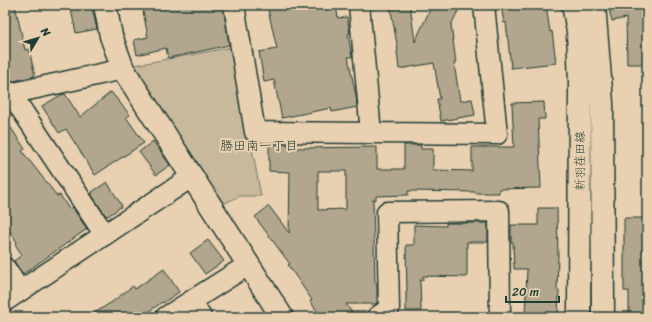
<svg xmlns="http://www.w3.org/2000/svg" width="652" height="322" viewBox="0 0 652 322" font-family="Sriracha,'Klee One',sans-serif">
<style>
.green{fill:#c8b89c;stroke:#747a68}
.building{fill:#b2a78e;stroke:#1f3d34;fill-rule:evenodd}
.lines{fill:none;stroke-linecap:round;stroke-linejoin:round}
.street-casing{stroke:#1f3d34;stroke-width:23}
.secondary-casing{stroke:#1f3d34;stroke-width:25}
.street{stroke:#e9d0b1;stroke-width:20}
.secondary{stroke:#e9d0b1;stroke-width:22}
.labels{text-anchor:middle;stroke-width:4;stroke-linejoin:round;paint-order:stroke}
.street-label{font-size:12px;fill:#1f3d34;stroke:#e9d0b1}
.neighbourhood-label{font-size:13px;fill:#1f3d34;stroke:#e9d0b1}
</style>
<rect width="100%" height="100%" fill="#e9d0b1"/>
<filter id="ink" filterUnits="userSpaceOnUse"><feTurbulence type="fractalNoise" baseFrequency=".025" numOctaves="2"/><feDisplacementMap in="SourceGraphic" scale="8" xChannelSelector="R" yChannelSelector="G"/><feConvolveMatrix kernelMatrix="1 2 1 2 8 2 1 2 1" color-interpolation-filters="sRGB"/></filter>
<g filter="url(#ink)">
<path class="green" d="M233 47 261 196H240L221 205 135 65Z"/>
<path class="building" d="M5 5H15L25 50 29 49 35 76 5 83Z
M70 5H91L97 29 76 33Z
M170 5H223L229 45 183 55 168 58 166 48 137 55 134 40 148 37 143 11Z
M267 5H336L338 18 347 17 350 33 348 34 352 57H348L356 96 357 107 332 112 331 108 282 118 274 80 264 82 259 52 277 49Z
M390 5H410L415 42 432 5H461L451 25 456 63H454L460 101 472 99 475 115 441 121 437 99H440L434 63 399 69 397 51 398 50Z
M501 5H546L550 32 552 31 556 63 511 68 506 22 504 23Z
M608 5H647V64H627L626 18 612 21Z
M111 92 130 115 126 117 144 143 95 175 66 129 59 133 42 106 61 95 65 94 80 117Z
M544 102 545 119H538L541 188 499 189V193H475V192L408 191V195L376 196V200L373 199 375 283H377V303L375 304H346L355 317H321L310 301 312 300 288 265 290 264 255 217 269 206 289 233 290 172 269 171V144L293 145V148L377 147V169H404V145H421V149H433V170L472 171V147H514L512 103ZM318 171H346V209L318 210Z
M5 119 25 149 22 151 57 196 60 195 69 209 72 207 87 229 23 274 14 261 22 255 15 244 17 242 5 224Z
M153 141 170 165 156 175 139 152Z
M107 182 122 206 108 216 107 215 106 216 91 194 93 193 92 192Z
M538 208H557L558 256 557 290H559L558 317H525L527 269H514L513 242H511V225H538Z
M624 218H645L644 317H629V291H624Z
M446 223H488V242H467V277L423 276V280H420L421 311H406V291H407L406 245H414V225L446 226Z
M208 240 224 261 205 274 190 253Z
M164 269 179 292 163 303 162 302 142 317H88L112 302 133 286 135 289Z"/>
<g class="lines">
<g class="street-casing">
<path id="street" d="M234 5 255 132 497 134 484 5
M359 5 371 133
M11 94 105 235
M5 95 123 69
M5 268 20 291
M5 301 193 176
M191 301 201 317
M166 317 248 265
M377 317 389 309 387 212 499 211 500 317"/>
</g>
<g class="secondary-casing">
<path id="secondary" d="M105 5 111 36 123 69 282 317
M573 5 578 31 580 83 579 317
M594 5 602 103 603 317"/>
</g>
<use href="#street" class="street"/>
<use href="#secondary" class="secondary"/>
</g>
</g>
<g class="labels">
<g class="street-label">
<text transform="translate(580 161) rotate(-90)" y="4">新羽荏田線</text>
</g>
<g class="neighbourhood-label">
<text x="259" y="150">勝田南一丁目</text>
</g>
</g>
<rect width="652" height="322" fill="none" stroke="#e9d0b1" stroke-width="20"/>
<rect x="10" y="10" width="632" height="302" fill="none" stroke="#1f3d34" stroke-width="1.5" filter="url(#ink)"/>
<g transform="translate(38 38) rotate(52)" stroke="#e9d0b1" stroke-width="3" paint-order="stroke">
<path d="M0-3L7 15L0 10L-7 15Z" fill="#1f3d34"/>
<text y="-6" font-size="11" font-weight="bold" text-anchor="middle" fill="#1f3d34">N</text>
</g>
<path d="M506 296v6h53v-6" fill="none" stroke="#1f3d34" stroke-width="2"/>
<text x="512" y="296" font-size="12" fill="#1f3d34" stroke="#e9d0b1" stroke-width="3" paint-order="stroke">20 m</text>
</svg>
